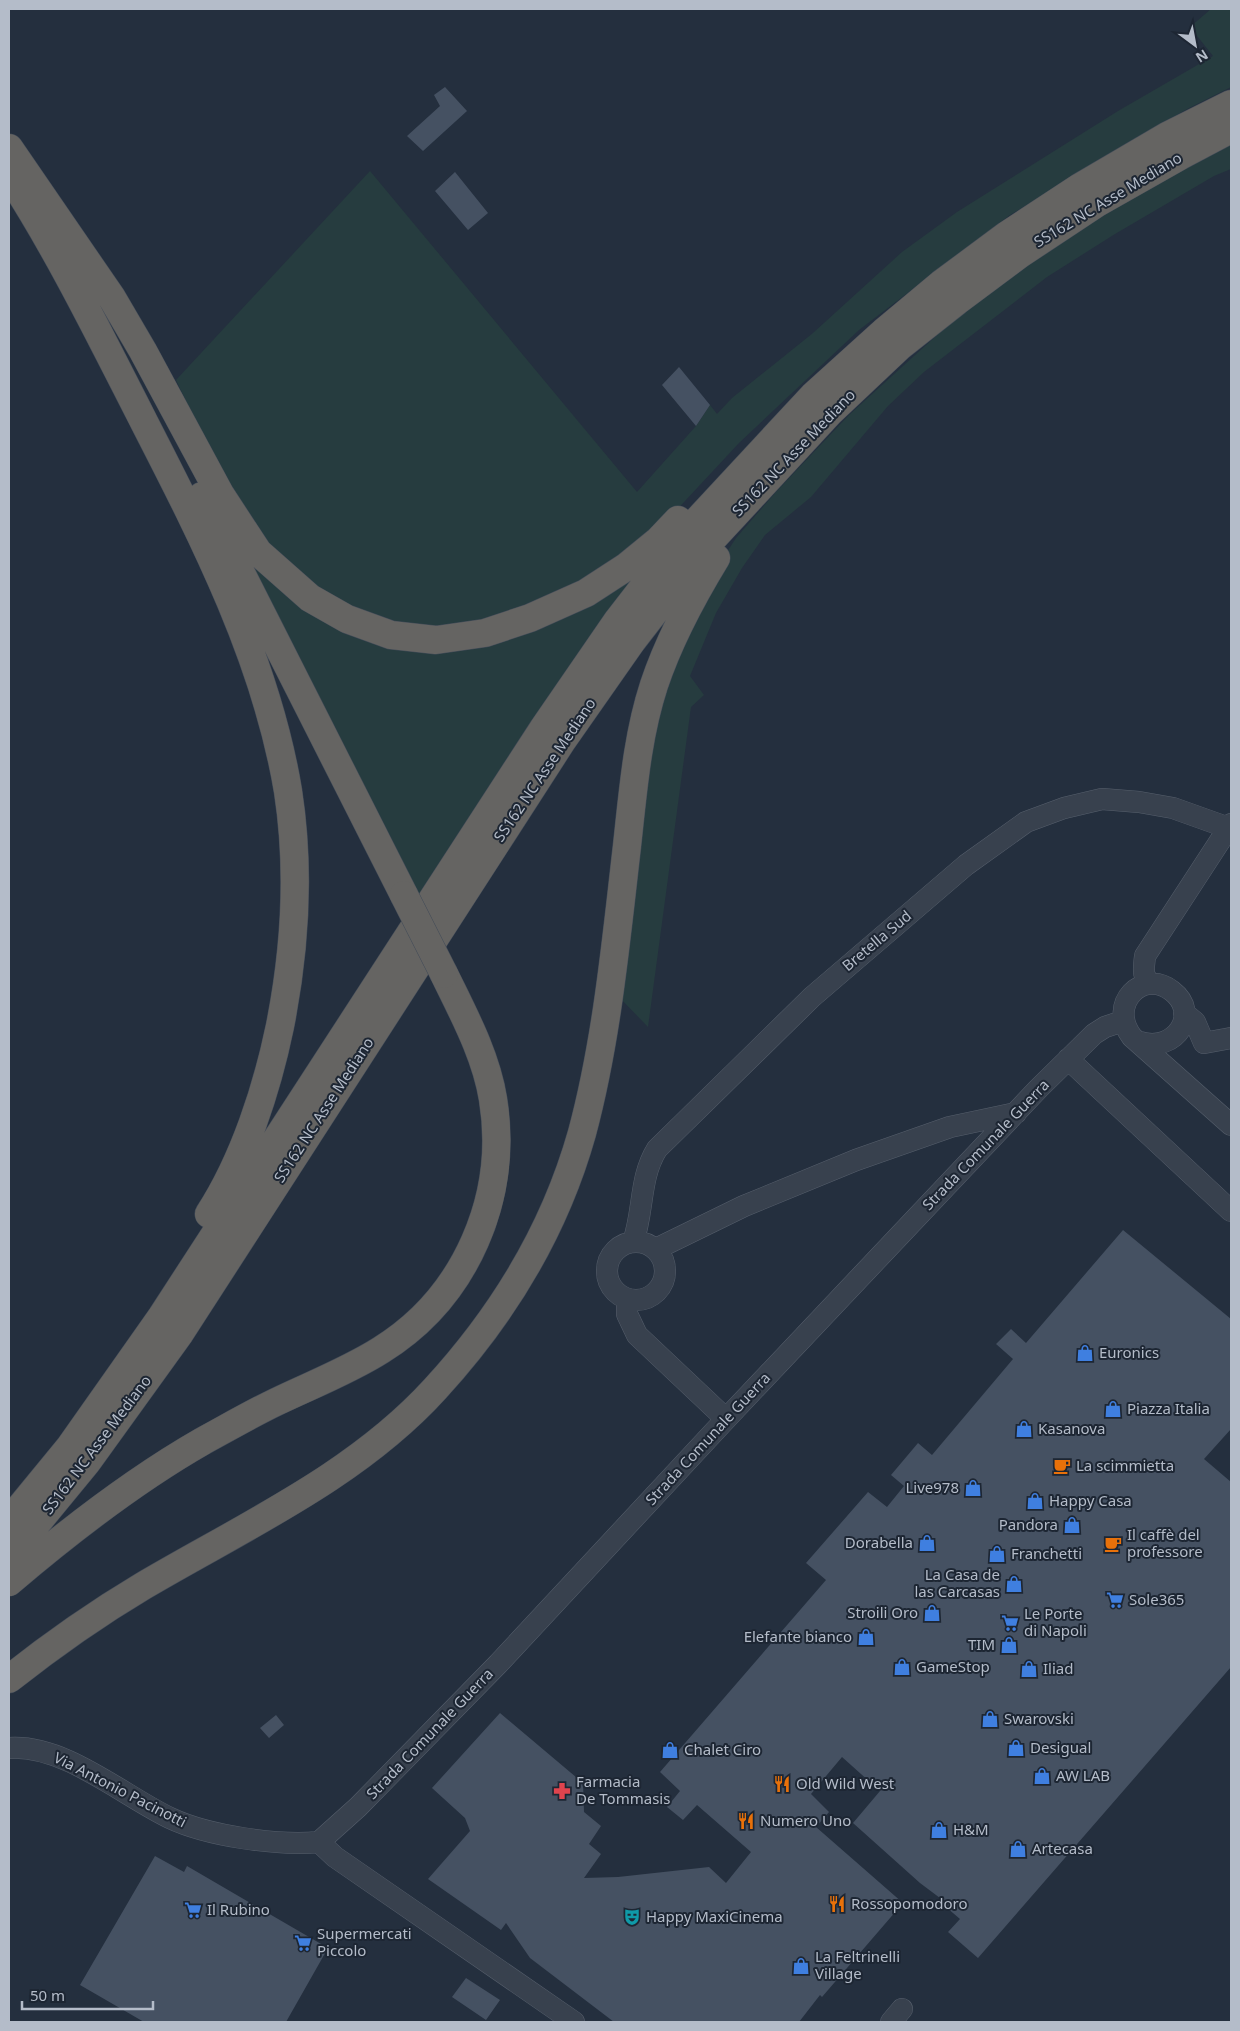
<svg xmlns="http://www.w3.org/2000/svg" width="1240" height="2031" viewBox="0 0 1240 2031" font-family="'Noto Sans',sans-serif">
<style>
.green{fill:#263c3f}
.building{fill:#455162}
.lines{fill:none;stroke-linecap:round;stroke-linejoin:round}
.minor-casing{stroke:#565f6c;stroke-width:22}
.trunk-casing{stroke:#434c59;stroke-width:29}
.minor{stroke:#38414e;stroke-width:21}
.trunk{stroke:#656462;stroke-width:28}
.trunk-bridge-casing{stroke:#434c59;stroke-width:29;stroke-linecap:butt}
.trunk-bridge{stroke:#656462;stroke-width:28}
.labels{text-anchor:middle;stroke-width:4;stroke-linejoin:round;paint-order:stroke}
.street-label{font-size:15px;fill:#b4bcc9;stroke:#1d2633}
.poi-label{font-size:15px;fill:#b4bcc9;stroke:#1d2633;text-anchor:start}
</style>
<rect width="100%" height="100%" fill="#242f3e"/>
<path class="green" d="M1211 9H1231V87L1187 109 1010 215 859 330 739 443 658 530 568 592 481 626 401 629 329 600 269 552 202 435 176 380 370 171 637 492 696 426 710 405 717 414 732 398 813 333 902 252 957 212 1118 111 1213 56 1190 27Z
M1231 141V169L1214 176 1115 234 1047 277 924 372 888 406 811 497 765 535 742 568 716 613 690 676 704 695 691 707 648 1027 616 994 648 742 693 604 736 538 775 493 849 415 957 317 1020 268 1133 195Z
M227 519 250 552 431 648 635 576 548 697 420 899Z"/>
<path class="building" d="M445 87 467 111 423 151 407 136 440 106 434 95Z
M455 172 488 213 468 230 435 191Z
M679 367 710 405 696 426 662 385Z
M1123 1230 1231 1319V1429L1204 1459 1231 1482V1667L978 1958 948 1932 960 1919 946 1907 948 1904 920 1883 853 1823 880 1791 842 1757 811 1794 829 1812 816 1827 903 1903 822 1997 820 1995 799 2022H614L530 1958 506 1923 501 1930 428 1879 470 1831 465 1818 432 1788 500 1713 583 1783 584 1812 601 1826 589 1844 601 1854 584 1878 618 1877 709 1867 726 1883 751 1852 697 1805 683 1820 667 1807 680 1791 660 1772 826 1580 806 1563 868 1492 887 1507 904 1486 891 1475 918 1443 932 1455 1013 1359 996 1344 1011 1329 1026 1343Z
M276 1715 284 1725 269 1738 260 1728Z
M155 1856 184 1872 187 1866 328 1948 286 2022H144L80 1985Z
M466 1978 500 2000 486 2020 452 1997Z"/>
<g class="lines">
<g class="minor-casing">
<path id="minor" d="M1152 984C1141 978 1144 967 1145 956L1231 824
M1184 1013 1195 1022 1204 1043 1231 1038
M1140 1042C1176 1053 1201 1013 1172 991 1143 968 1107 1004 1132 1037L1231 1125
M1068 1059 1231 1211
M607 1271a29 29 0 1 1 58 0a29 29 0 1 1-58 0Z
M633 1242C644 1211 639 1178 657 1149L812 997 966 865 1026 822 1064 808 1102 799 1139 802 1173 808 1229 828
M656 1249 744 1206 856 1160 950 1127 1016 1113
M627 1300V1314L637 1335 726 1419
M9 1748C64 1744 122 1795 170 1818 208 1836 278 1846 319 1842
M319 1842 358 1807 498 1664 726 1419 1039 1088 1094 1034 1105 1027 1123 1021
M319 1842 335 1857 574 2022
M891 2022 902 2009"/>
</g>
<g class="trunk-casing">
<path id="trunk" d="M9 148 112 298 143 351 220 494 258 552 310 598 347 619 391 635 436 640 485 633 530 618 586 593 626 567 659 540 678 520
M9 175C59 252 99 334 141 416 202 535 266 658 288 791 300 869 295 950 280 1026 267 1089 244 1160 209 1214
M202 496 404 895
M9 1521 69 1448 162 1316 543 729 618 620 683 536 813 396 886 330 941 284 1007 235 1080 187 1167 136 1231 104
M9 1557 87 1462 180 1333 562 741 632 641 704 548 830 412 900 346 957 301 1020 254 1097 203 1180 156 1231 129
M9 1582C70 1530 133 1481 203 1441 227 1428 251 1414 276 1402 311 1385 348 1371 381 1350 466 1297 509 1197 493 1099 486 1055 463 1013 444 974
M9 1679C52 1645 96 1614 143 1586 243 1527 356 1476 435 1389 503 1315 555 1229 582 1133 607 1040 616 941 627 846 633 792 637 737 654 685 669 640 691 599 716 558"/>
</g>
<use href="#minor" class="minor"/>
<use href="#trunk" class="trunk"/>
<g class="trunk-bridge-casing">
<path id="trunk-bridge" d="M404 895 444 974"/>
</g>
<use href="#trunk-bridge" class="trunk-bridge"/>
</g>
<defs>
<g id="shop-bare" transform="scale(1.35)"><path d="M-5-2.5h2.3a2.7 3.5 0 0 1 5.4 0H5L5.5 6h-11ZM-1.5-2.5h3a1.5 2.3 0 0 0-3 0Z" fill="#3f7fe0" stroke="#1d2633" stroke-width="2.5" paint-order="stroke"/></g>
<g id="cafe-bare" transform="scale(1.35)"><path d="M-5.5-4.5H6V0H3Q3 3.5 0 3.5H-2.5Q-5.5 3.5-5.5 0ZM3-3.2v2h1.7v-2ZM-6 4.5H4V6H-6Z" fill="#e8710a" stroke="#1d2633" stroke-width="2.5" paint-order="stroke"/></g>
<g id="supermarket-bare" transform="scale(1.35)"><path d="M-6-5.5h2.5l.6 2H6L4.5 2H-2.5L-4.4-4H-6ZM-1.5 3.2a1.3 1.3 0 1 0 .1 0ZM3 3.2a1.3 1.3 0 1 0 .1 0Z" fill="#3f7fe0" stroke="#1d2633" stroke-width="2.5" paint-order="stroke"/></g>
<g id="restaurant-bare" transform="scale(1.35)"><path d="M-5-6h1v4h1v-4h1v4h1v-4h1v5L-1.5 .5V6h-2V.5L-5-1ZM5-6V6H3V1.5H1.5Q1.5-4 5-6Z" fill="#e8710a" stroke="#1d2633" stroke-width="2.5" paint-order="stroke"/></g>
<g id="pharmacy-bare" transform="scale(1.35)"><path d="M-2-6h4v4h4v4h-4v4h-4v-4h-4v-4h4Z" fill="#e0444e" stroke="#1d2633" stroke-width="2.5" paint-order="stroke"/></g>
<g id="theatre-bare" transform="scale(1.35)"><path d="M-5-5.5Q0-4 5-5.5V0Q5 5 0 6Q-5 5-5 0ZM-3.3-2.5H-1v1.5H-3.3ZM1-2.5H3.3v1.5H1ZM-2.8 1Q0 5.5 2.8 1Z" fill="#0f9aa8" stroke="#1d2633" stroke-width="2.5" paint-order="stroke"/></g>
</defs>
<g fill-rule="evenodd">
<use href="#shop-bare" x="1085" y="1353"/>
<use href="#shop-bare" x="1113" y="1409"/>
<use href="#shop-bare" x="1024" y="1429"/>
<use href="#cafe-bare" x="1062" y="1466"/>
<use href="#shop-bare" x="973" y="1488"/>
<use href="#shop-bare" x="1035" y="1501"/>
<use href="#shop-bare" x="1072" y="1525"/>
<use href="#shop-bare" x="927" y="1543"/>
<use href="#cafe-bare" x="1113" y="1544"/>
<use href="#shop-bare" x="997" y="1554"/>
<use href="#shop-bare" x="1014" y="1584"/>
<use href="#supermarket-bare" x="1115" y="1600"/>
<use href="#shop-bare" x="932" y="1613"/>
<use href="#supermarket-bare" x="1010" y="1623"/>
<use href="#shop-bare" x="866" y="1637"/>
<use href="#shop-bare" x="1009" y="1645"/>
<use href="#shop-bare" x="902" y="1667"/>
<use href="#shop-bare" x="1029" y="1669"/>
<use href="#shop-bare" x="990" y="1719"/>
<use href="#shop-bare" x="1016" y="1748"/>
<use href="#shop-bare" x="670" y="1750"/>
<use href="#shop-bare" x="1042" y="1776"/>
<use href="#restaurant-bare" x="782" y="1784"/>
<use href="#pharmacy-bare" x="562" y="1791"/>
<use href="#restaurant-bare" x="746" y="1821"/>
<use href="#shop-bare" x="939" y="1830"/>
<use href="#shop-bare" x="1018" y="1849"/>
<use href="#restaurant-bare" x="837" y="1904"/>
<use href="#supermarket-bare" x="193" y="1910"/>
<use href="#theatre-bare" x="632" y="1917"/>
<use href="#supermarket-bare" x="303" y="1943"/>
<use href="#shop-bare" x="801" y="1966"/>
</g>
<g class="labels">
<g class="street-label">
<text transform="translate(1108 200) rotate(-31)" y="5">SS162 NC Asse Mediano</text>
<text transform="translate(794 453) rotate(-46)" y="5">SS162 NC Asse Mediano</text>
<text transform="translate(545 770) rotate(-56)" y="5">SS162 NC Asse Mediano</text>
<text transform="translate(877 941) rotate(-40)" y="5">Bretella Sud</text>
<text transform="translate(324 1110) rotate(-57)" y="5">SS162 NC Asse Mediano</text>
<text transform="translate(986 1145) rotate(-46)" y="5">Strada Comunale Guerra</text>
<text transform="translate(708 1439) rotate(-47)" y="5">Strada Comunale Guerra</text>
<text transform="translate(97 1445) rotate(-53)" y="5">SS162 NC Asse Mediano</text>
<text transform="translate(430 1734) rotate(-46)" y="5">Strada Comunale Guerra</text>
<text transform="translate(120 1790) rotate(27)" y="5">Via Antonio Pacinotti</text>
</g>
<g class="poi-label">
<text x="1099" y="1358">Euronics</text>
<text x="1127" y="1414">Piazza Italia</text>
<text x="1038" y="1434">Kasanova</text>
<text x="1076" y="1471">La scimmietta</text>
<text x="959" y="1493" text-anchor="end">Live978</text>
<text x="1049" y="1506">Happy Casa</text>
<text x="1058" y="1530" text-anchor="end">Pandora</text>
<text x="1127" y="1540">Il caffè del<tspan x="1127" dy="17">professore</tspan></text>
<text x="913" y="1548" text-anchor="end">Dorabella</text>
<text x="1011" y="1559">Franchetti</text>
<text x="1000" y="1580" text-anchor="end">La Casa de<tspan x="1000" dy="17">las Carcasas</tspan></text>
<text x="1129" y="1605">Sole365</text>
<text x="918" y="1618" text-anchor="end">Stroili Oro</text>
<text x="1024" y="1619">Le Porte<tspan x="1024" dy="17">di Napoli</tspan></text>
<text x="852" y="1642" text-anchor="end">Elefante bianco</text>
<text x="995" y="1650" text-anchor="end">TIM</text>
<text x="916" y="1672">GameStop</text>
<text x="1043" y="1674">Iliad</text>
<text x="1004" y="1724">Swarovski</text>
<text x="1030" y="1753">Desigual</text>
<text x="684" y="1755">Chalet Ciro</text>
<text x="1056" y="1781">AW LAB</text>
<text x="576" y="1787">Farmacia<tspan x="576" dy="17">De Tommasis</tspan></text>
<text x="796" y="1789">Old Wild West</text>
<text x="760" y="1826">Numero Uno</text>
<text x="953" y="1835">H&amp;M</text>
<text x="1032" y="1854">Artecasa</text>
<text x="851" y="1909">Rossopomodoro</text>
<text x="207" y="1915">Il Rubino</text>
<text x="646" y="1922">Happy MaxiCinema</text>
<text x="317" y="1939">Supermercati<tspan x="317" dy="17">Piccolo</tspan></text>
<text x="815" y="1962">La Feltrinelli<tspan x="815" dy="17">Village</tspan></text>
</g>
</g>
<rect width="1240" height="2031" fill="none" stroke="#b4bcc9" stroke-width="20"/>
<g transform="translate(1195 45) rotate(148)" stroke="#1d2633" stroke-width="4" paint-order="stroke">
<path d="M0-4L9 19L0 12L-9 19Z" fill="#b4bcc9"/>
<text y="-8" font-size="14" font-weight="bold" text-anchor="middle" fill="#b4bcc9">N</text>
</g>
<path d="M22 2001v8h131v-8" fill="none" stroke="#b4bcc9" stroke-width="2.5"/>
<text x="30" y="2001" font-size="15" fill="#b4bcc9" stroke="#1d2633" stroke-width="4" paint-order="stroke">50 m</text>
</svg>
